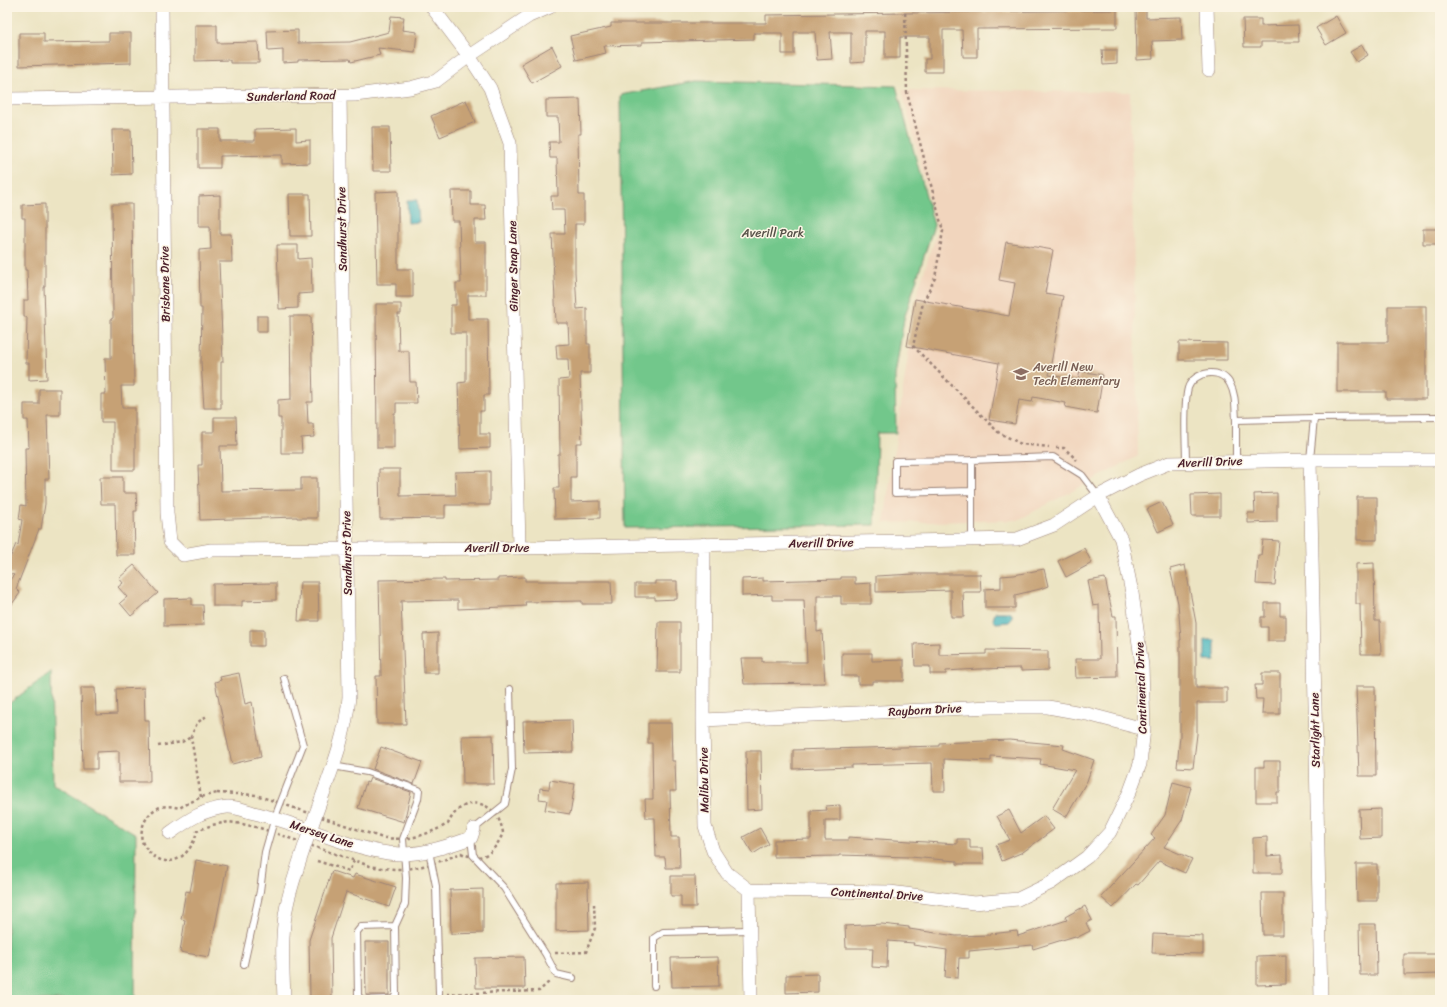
<svg xmlns="http://www.w3.org/2000/svg" width="1447" height="1007" viewBox="0 0 1447 1007" font-family="Sriracha,sans-serif">
<style>
.built{fill:#f1d5bd}
.green{fill:#72c78b;stroke:#5e735b}
.water{fill:#48b7bf;stroke:#496b75}
.building{fill:#c6a175}
.lines{fill:none;stroke-linecap:round;stroke-linejoin:round}
.service-casing{stroke:#9b8277;stroke-width:8}
.minor-casing{stroke:#9b8277;stroke-width:14}
.path{stroke:#9b8277;stroke-width:2.5;stroke-dasharray:3 3;stroke-linecap:butt}
.service{stroke:#fff;stroke-width:6}
.minor{stroke:#fff;stroke-width:13}
.labels{text-anchor:middle;stroke-width:3;stroke-linejoin:round;paint-order:stroke}
.street-label{font-size:12px;fill:#4a1f2b;stroke:#fcf5e5}
.park-label{font-size:12px;fill:#565148;stroke:#fcf5e5}
.education-label{font-size:12px;fill:#785e54;stroke:#fcf5e5;text-anchor:start}
</style>
<rect width="100%" height="100%" fill="#fcf5e5"/>
<filter id="ink" filterUnits="userSpaceOnUse"><feTurbulence type="fractalNoise" baseFrequency=".025" numOctaves="2"/><feDisplacementMap in="SourceGraphic" scale="8" xChannelSelector="R" yChannelSelector="G"/><feConvolveMatrix kernelMatrix="1 2 1 2 8 2 1 2 1" color-interpolation-filters="sRGB"/></filter>
<filter id="wash" filterUnits="userSpaceOnUse"><feTurbulence type="fractalNoise" baseFrequency=".012" numOctaves="4" result="noise"/><feDisplacementMap in="SourceGraphic" scale="16" xChannelSelector="R" yChannelSelector="G"/><feGaussianBlur stdDeviation="0.9" result="paint"/><feColorMatrix in="noise" values="0 0 0 0 0 0 0 0 0 0 0 0 0 0 0 0 0 1.4 0 .05"/><feComposite in="paint" operator="in"/></filter>
<g filter="url(#wash)">
<rect width="100%" height="100%" fill="#ece4c3"/>
<path class="built" d="M902 90 1130 92 1138 456 1018 520 884 523 917 293 937 232Z"/>
<path class="green" d="M696 81 896 86 934 225 904 319 895 376 896 433H877L875 525 625 528 620 95Z
M51 672 53 784 136 834 135 1000H7V705Z"/>
<path class="water" d="M407 200H417L419 222 408 223Z
M995 612H1009L1012 614V619L1009 622 996 623 993 620Z
M1205 640H1215V661H1205Z"/>
<g id="blocks">
<path class="building" d="M1136 9H1146V18L1181 17 1182 40 1152 41 1153 59 1137 60Z
M1117 10V28L977 29V57H963L962 30H943V72H925V59H930V37H900V58H885V31H865V62L851 63V32H830L832 59 817 60 815 32H794V54H782V33H754V39L642 42V45L604 46 606 53 576 60 570 36 611 27V23H766V15Z
M391 16 404 17 402 30 417 32 415 52 378 48 380 55 351 62 350 59 298 60V62L283 63V50L268 51 267 31 298 30V43L350 42 389 32Z
M1336 16 1346 33 1326 45 1316 28Z
M1243 19H1261V26L1298 25 1299 42H1261V47H1244Z
M195 25H217V43L258 42 259 63H230V60L195 61Z
M19 33H44V42L109 41V33H131V63L19 66Z
M1362 45 1368 55 1357 62 1350 52Z
M552 46 562 66 532 83 521 64Z
M1102 50H1117V64L1103 65Z
M580 99 581 134H578L579 195H584V224H575V272L577 309 587 308V344H590V373H580L582 443H576V477H571V502L600 501V518L555 519 554 488H559L558 454H560L559 380 569 379 568 359H557L556 345 569 344 568 323H556L552 234H565L564 210H552L551 196H558L557 158H550L549 142H559L558 117H546V100Z
M466 100 475 122 440 137 431 116Z
M372 127H390L391 171H373Z
M296 128V141L310 140V163L282 164V155L220 156V168H198V129H220V141H255V129Z
M112 130H131L132 174 113 175Z
M398 191V269H413V297H396V284H377L375 192Z
M451 191H471V205H485L486 220H475V242H486V295H468V319H488L489 395H484V411H480V434H490V448L460 449 458 383 466 382V333H451V305H456V283H461L459 221H452Z
M289 194H310L311 236H290Z
M220 195V234H231L232 262H219L223 362H221V408H204L201 362 202 308H200L199 250 211 249 210 226H199V196Z
M45 204V287H44L47 379 29 380V363H26L27 317H24V300H28L27 270H25V218H22V205Z
M112 204H132L134 386H121L122 408H135V470H113V422H101V394H106L105 358H111V319L113 318Z
M1423 229H1440V244H1423Z
M1006 242 1053 250 1045 293 1063 296 1049 375 1078 380 1080 371 1103 375 1097 413 1065 407 1066 403 1033 397 1032 402 1019 400 1015 424 989 420 999 363 907 346 915 299 1009 316 1015 283 999 280Z
M277 245H298V259L311 258 312 293 298 294V308L279 309Z
M376 304H401V314H398L399 351H409L410 382H416L417 403H396V413H394V448H377Z
M1388 306H1426V399H1386V392H1337V342H1388Z
M257 316H267V332H257Z
M290 316H311L313 402H307L308 424H313L314 437 301 438 302 453H281V418H278V400L291 399Z
M1179 342 1227 343V360H1179Z
M39 389H60V415H47L49 479H45V504L41 529H39L16 589 20 593 7 611V583L14 575 7 572V565L16 544 18 545 22 520 19 519 21 505 26 506 25 448H29L28 420H24V404H39Z
M214 417H236L237 446H220L221 491 301 490V478H317V518H297V517L200 520 198 465H202V432H214Z
M379 469H400V496L456 495 455 472 490 471V505H445V518L380 519Z
M100 477H123V493H136L137 511H134L135 555H116L115 504H101Z
M1277 493V522L1248 523V513H1255L1254 494Z
M1220 494V516H1192L1191 495Z
M1357 497H1377V540H1357Z
M1162 502 1173 525 1158 532 1147 509Z
M1263 540 1279 541 1275 585 1256 584 1258 555H1261Z
M1084 548 1092 563 1066 577 1058 561Z
M1374 563 1375 621H1380L1381 654H1361L1360 604H1356V564Z
M134 565 158 593 131 616 120 603 127 597 118 587 123 583 119 578Z
M1185 565 1196 623V688H1227V703H1197V734L1193 768 1177 767 1180 736V640H1181L1178 603 1170 569Z
M1044 569 1048 586 1040 589 1015 595V608H985V589L1001 588V576L1014 575Z
M914 574H980L981 592H963L964 617H951V590L876 592V576Z
M525 577V581H611L612 604H582V601L525 602 526 606 458 609V600L401 601 406 724H377L376 676H381L379 580 445 579V581L498 580V578Z
M841 577H855V584L871 583V604H841V596H817V632L822 631 825 683 744 684 741 658H762V662H807L804 600H772V595L742 596V579L763 578V581L841 579Z
M1105 578 1113 616H1116L1117 677 1076 678 1075 659H1100L1099 605 1093 606 1088 581Z
M655 581H677V599L655 600V597H635V584H655Z
M300 582H318L319 621H298Z
M276 583V600L242 601V606H213V584Z
M192 598V605H203L204 625 164 626V599Z
M1265 603H1280V616H1286V641H1268V627H1261V617H1265Z
M658 622H680V672H657Z
M250 630H264V646H250Z
M438 633V673H424L423 634Z
M939 643V655L986 654V650L1048 651V670L1021 671V668L978 669 946 671V674H930V666H915L914 644Z
M842 653H872V661L904 660V681H872V684H858V676H842Z
M239 673 245 704 252 702 261 757 232 764 215 682 221 680 220 677Z
M1262 673H1280V714H1262L1263 699H1256L1255 685H1262Z
M1356 686H1375L1376 776H1359Z
M81 688H95L96 715 117 714 116 689 144 688 145 720H149L150 782H119V751L97 752V769H83Z
M572 720 573 752 524 753 523 721Z
M648 723H671L672 761H675L676 791H670L671 837H679L680 868H666L665 857H656L655 818H646L645 799H653L652 743H648Z
M493 735 494 784H463L462 736Z
M1009 740 1064 745 1063 749 1094 760 1087 781 1066 817 1052 809 1075 770 1040 764 1041 759 991 756V761L944 759 945 791H933L932 763 852 765V767L793 769V750L939 746V743Z
M381 747 422 762 414 784 373 769Z
M746 751H761L762 809 747 810Z
M1264 761H1280V792H1277V802H1256V767H1264Z
M370 778 411 792 404 822 358 808 366 782 368 783Z
M550 780 575 784 570 814 545 810 547 800 539 799 540 788 549 789Z
M1173 782 1191 787 1182 820 1164 847 1192 859 1185 873 1159 861 1138 885 1136 884 1113 908 1101 897 1155 838 1151 835 1165 815Z
M840 805V820H825V840H848V837L957 844V839H970V848H983L984 864H957V861L910 857 839 855V856L774 857V840L811 839V811L827 810 826 806Z
M1381 809V838L1360 839 1359 810Z
M1009 810 1021 833 1044 816 1054 829 1023 852 1002 861 996 845 1010 840 997 816Z
M760 828 769 844 753 854 743 837Z
M1267 837V856L1282 855V873H1253V838Z
M196 860 227 866 209 957 180 952 185 920 181 919 186 891 190 892Z
M1356 864H1377V901H1357Z
M332 871 353 878 355 874 396 887 389 907 346 892 331 938 332 997 310 998 309 940Z
M671 876H695L696 907H681V896H671Z
M588 882 589 930 556 931V883Z
M483 889V933L451 934 450 890Z
M1262 893H1283V935H1263Z
M1085 906 1092 920 1086 923 1090 931 1076 938 1075 936 1033 949 1032 945 969 951V958H959L958 978 945 977 947 950 913 945 914 943 888 941 887 968 872 967 873 948H846L845 926 882 924 909 927V929L956 936 990 935V934L1017 931 1018 936 1067 920 1065 917Z
M1359 924H1376L1377 975H1360Z
M1153 934 1203 936V954L1152 953Z
M365 942H389V995H366Z
M1404 954H1440V974L1404 975Z
M1286 955V984L1257 985V956Z
M524 957 525 988H476L475 958Z
M718 957 719 986 672 987 671 958Z
M818 974V992L786 993V975Z"/>
</g>
</g>
<g filter="url(#ink)">
<use href="#blocks" fill-opacity="0" stroke="#9b8277" stroke-width="1"/>
<g class="lines">
<g class="service-casing">
<path id="service" d="M1310 460 1314 418 1440 417
M1236 462V420L1314 418
M1186 463C1186 442 1183 407 1188 388 1194 371 1221 367 1230 384 1236 395 1235 407 1236 420
M972 491 895 493V461L972 460
M972 541V460L1053 457 1082 475 1098 496
M333 766 367 772 419 790 418 799 403 839 406 878 405 904 395 926 396 995 393 999 363 1000 358 996 357 932 361 927 395 926
M474 829 505 804 512 769 510 689
M471 838 473 855 504 888 546 955 556 974 573 978
M429 851 436 886 439 994
M244 964 260 891 265 852 275 817 303 745 284 678
M654 986V938L663 932 750 930"/>
</g>
<g class="minor-casing">
<path id="minor" d="M162 7 167 513 170 542 183 555 211 550 519 548 1017 539 1054 525 1098 496 1139 475 1169 463 1310 460H1440
M432 7 469 56 490 88 510 143 519 548
M1207 7 1209 70
M7 99 355 95 410 88 436 81 469 56 529 16 550 7
M1310 460 1321 1000
M704 544 703 720 705 826 713 851 727 873 749 890 751 1000
M703 720 991 707H1048L1087 714 1144 729
M170 833C188 820 204 809 227 807 235 806 246 811 254 813 299 823 342 846 388 853 417 857 445 847 471 838L474 829
M749 890 890 892 974 903 1018 899 1051 883 1087 857 1110 832 1130 791 1140 764 1144 729 1142 666 1132 593 1121 539 1098 496
M284 1000C283 967 280 933 288 900 297 865 310 830 322 797 334 764 346 733 349 697L340 96"/>
</g>
<path class="path" d="M905 7 907 93 943 231 935 278 923 303 913 346 998 432 1021 444 1049 447
M1056 448H1064L1077 460
M158 746 182 742 191 737
M217 793 256 795 380 837C407 842 424 836 448 824 462 792 498 799 503 833 494 853 483 863 461 853 428 867 405 873 370 866L260 828 242 824 229 822 212 825 197 831C191 859 164 874 145 847 136 836 145 813 158 808 165 805 172 806 179 808L201 797Z
M201 797 191 737 197 723 208 715
M317 861 349 871 354 861
M555 953 586 952 595 928 594 904
M447 994 539 991 550 981"/>
<use href="#service" class="service"/>
<use href="#minor" class="minor"/>
</g>
</g>
<defs>
<g id="school-bare" transform="scale(1.2)"><path d="M0-5L7-2L0 1L-7-2ZM-4 1L0 2.5L4 1V4Q0 6-4 4Z" fill="#8d6e63" stroke="#fcf5e5" stroke-width="2.5" paint-order="stroke"/></g>
</defs>
<g fill-rule="evenodd">
<use href="#school-bare" x="1021" y="374"/>
</g>
<g class="labels">
<g class="street-label">
<text transform="translate(291 96) rotate(-1)" y="4">Sunderland Road</text>
<text transform="translate(342 229) rotate(-91)" y="4">Sandhurst Drive</text>
<text transform="translate(513 266) rotate(-91)" y="4">Ginger Snap Lane</text>
<text transform="translate(165 284) rotate(-91)" y="4">Brisbane Drive</text>
<text transform="translate(1210 462) rotate(-2)" y="4">Averill Drive</text>
<text transform="translate(821 543) rotate(-1)" y="4">Averill Drive</text>
<text x="497" y="552">Averill Drive</text>
<text transform="translate(347 553) rotate(-91)" y="4">Sandhurst Drive</text>
<text transform="translate(1141 688) rotate(-92)" y="4">Continental Drive</text>
<text transform="translate(925 710) rotate(-3)" y="4">Rayborn Drive</text>
<text transform="translate(1315 730) rotate(-91)" y="4">Starlight Lane</text>
<text transform="translate(704 780) rotate(-91)" y="4">Malibu Drive</text>
<text transform="translate(322 834) rotate(18)" y="4">Mersey Lane</text>
<text transform="translate(877 894) rotate(3)" y="4">Continental Drive</text>
</g>
<g class="park-label">
<text x="773" y="237">Averill Park</text>
</g>
<g class="education-label">
<text x="1033" y="371">Averill New<tspan x="1033" dy="14">Tech Elementary</tspan></text>
</g>
</g>
<rect width="1447" height="1007" fill="none" stroke="#fcf5e5" stroke-width="24"/>
</svg>
